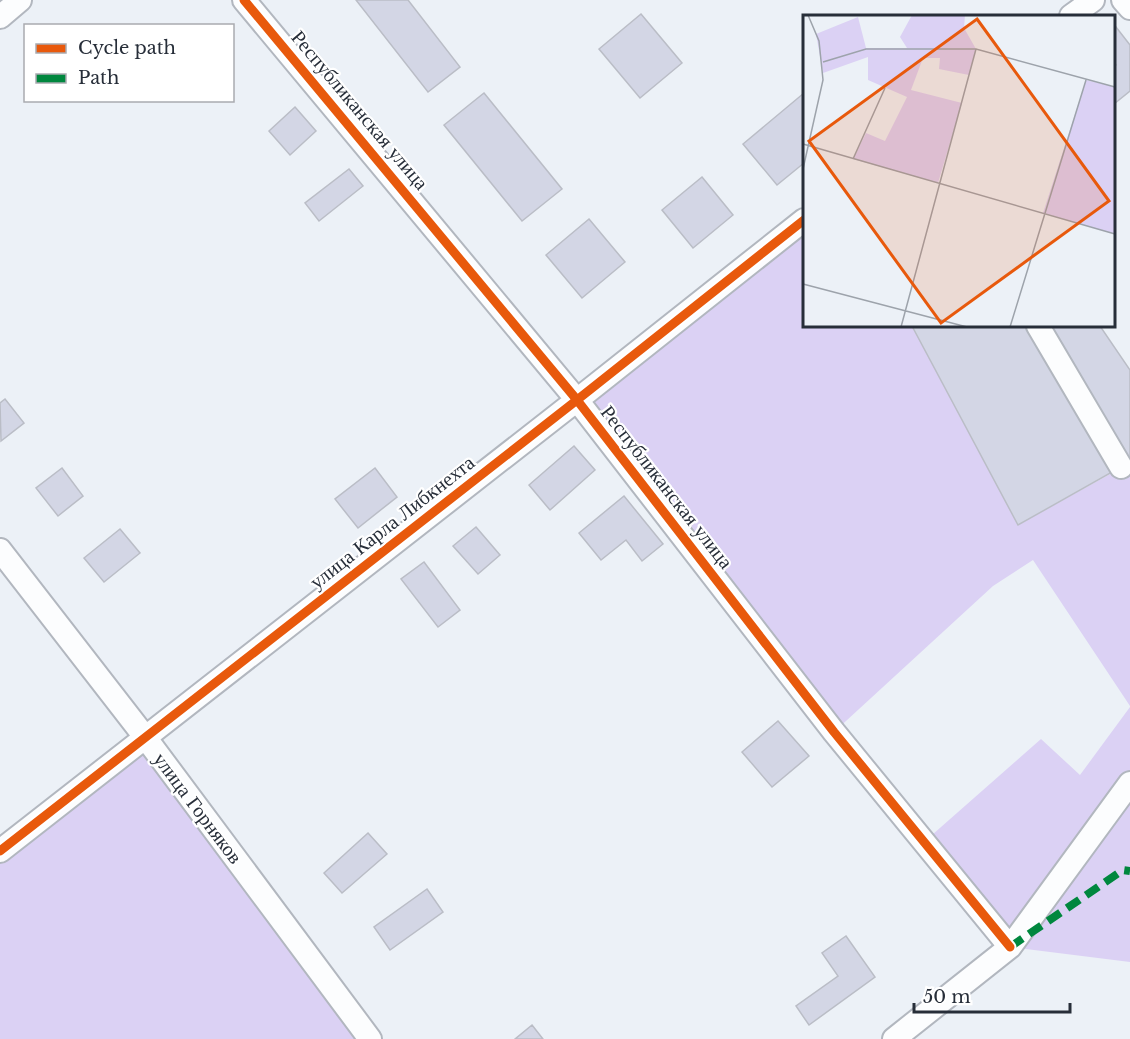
<svg xmlns="http://www.w3.org/2000/svg" width="1130" height="1039" viewBox="0 0 1130 1039" font-family="'Libre Baskerville',serif">
<style>
.green{fill:#dbd1f4}
.building{fill:#d3d6e5;stroke:#babdc6;stroke-width:1.5}
.lines{fill:none;stroke-linecap:round;stroke-linejoin:round}
.minor-casing{stroke:#b2b7bf;stroke-width:26}
.minor{stroke:#fcfdfe;stroke-width:22}
.quiet{stroke:#00873e;stroke-width:8;stroke-dasharray:15 8;stroke-linecap:butt}
.cycleway-casing{stroke:#fff;stroke-width:13}
.cycleway{stroke:#e8590c;stroke-width:9}
.labels{text-anchor:middle;stroke-width:4.5;stroke-linejoin:round;paint-order:stroke}
.street-label{font-size:20px;fill:#272e39;stroke:#fff}
.inset-road{fill:none;stroke:#9da3ab;stroke-width:1.5}
.view{fill:#e8590c;fill-opacity:0.15;stroke:#e8590c;stroke-width:3}
.inset-edge{fill:none;stroke:#272e39;stroke-width:3}
</style>
<rect width="100%" height="100%" fill="#ecf1f7"/>
<path class="green" d="M804 220V326H912L1018 525 1130 463V706L1033 560 993 586 834 732 577 400Z
M1130 707V962L1010 947 924 842 1041 739 1080 775Z
M145 737 370 1039H0V851Z"/>
<path class="building" d="M356 0H408L460 67 428 92Z
M641 14 682 63 640 98 599 49Z
M1116 27 1130 45V91L1114 104V67L1116 65 1114 62V30Z
M484 93 562 189 522 221 444 125Z
M804 93V163L777 185 743 144Z
M295 107 316 131 290 155 269 131Z
M349 169 363 186 319 221 305 203Z
M702 177 733 215 693 248 662 210Z
M589 219 625 262 582 298 546 255Z
M912 326H1038L1121 467 1018 525Z
M1038 326H1100L1130 370V463Z
M5 399 24 423 1 441 0 403Z
M574 446 595 470 550 510 529 485Z
M62 468 83 496 58 516 36 488Z
M375 468 397 497 358 528 335 499Z
M624 496 663 544 642 561 626 540 601 560 579 533Z
M476 527 500 555 478 574 453 546Z
M120 529 140 553 104 582 84 558Z
M424 562 460 610 438 627 401 579Z
M778 721 809 756 772 787 742 752Z
M368 833 387 854 342 893 324 873Z
M427 889 443 912 390 950 374 927Z
M846 936 875 977 809 1025 796 1006 838 976 822 953Z
M532 1025 543 1039H515Z"/>
<g class="lines">
<g class="minor-casing">
<path id="minor" d="M244 0 577 400 834 732 1010 947
M1123 0 1130 8
M1071 16 1093 0
M0 17 20 0
M1038 326 1121 467
M0 550 145 737 370 1039
M0 851 577 400 804 220
M894 1039 1010 947 1130 783"/>
</g>
<use href="#minor" class="minor"/>
<path class="quiet" d="M1010 947 1123 870 1130 871"/>
<g class="cycleway-casing">
<path id="cycleway" d="M244 0 577 400 834 732 1010 947
M0 851 577 400 804 220"/>
</g>
<use href="#cycleway" class="cycleway"/>
</g>
<g class="labels">
<g class="street-label">
<text transform="translate(360 110) rotate(50)" y="7">Республиканская улица</text>
<text transform="translate(667 487) rotate(52)" y="7">Республиканская улица</text>
<text transform="translate(392 522) rotate(-38)" y="7">улица Карла Либкнехта</text>
<text transform="translate(198 808) rotate(53)" y="7">улица Горняков</text>
</g>
</g>
<g transform="translate(803 15)">
<rect width="312" height="312" fill="#ecf1f7"/>
<path d="M109 0H162L161 13 173 34 166 60 136 54 137 43H120L108 75 159 88 135 168 50 144 63 118 82 126 104 82 65 65V42L20 58 13 19 55 2 63 33H104L97 22ZM283 65 312 72V219L240 198Z" fill="#dbd1f4"/>
<path class="inset-road" d="M20 47 63 34H173L312 72M0 129 312 219M50 144 82 73M0 154 20 65 16 26 5 0M0 269 164 312M98 312 173 34M207 312 283 65"/>
<path class="view" d="M174 4 306 186 138 308 6 126Z"/>
<rect width="312" height="312" class="inset-edge"/>
</g>
<rect x="24" y="24" width="210" height="78" fill="#ffffff" stroke="#a9abb0" stroke-width="1.5"/>
<rect x="36" y="44" width="30" height="9" fill="#e8590c" stroke="#a9abb0" stroke-width="1.5"/>
<text x="78" y="54" font-size="18" fill="#272e39">Cycle path</text>
<rect x="36" y="74" width="30" height="9" fill="#00873e" stroke="#a9abb0" stroke-width="1.5"/>
<text x="78" y="84" font-size="18" fill="#272e39">Path</text>
<path d="M914 1003v9h156v-9" fill="none" stroke="#272e39" stroke-width="3"/>
<text x="923" y="1003" font-size="18" fill="#272e39" stroke="#ffffff" stroke-width="4.5" paint-order="stroke">50 m</text>
</svg>
